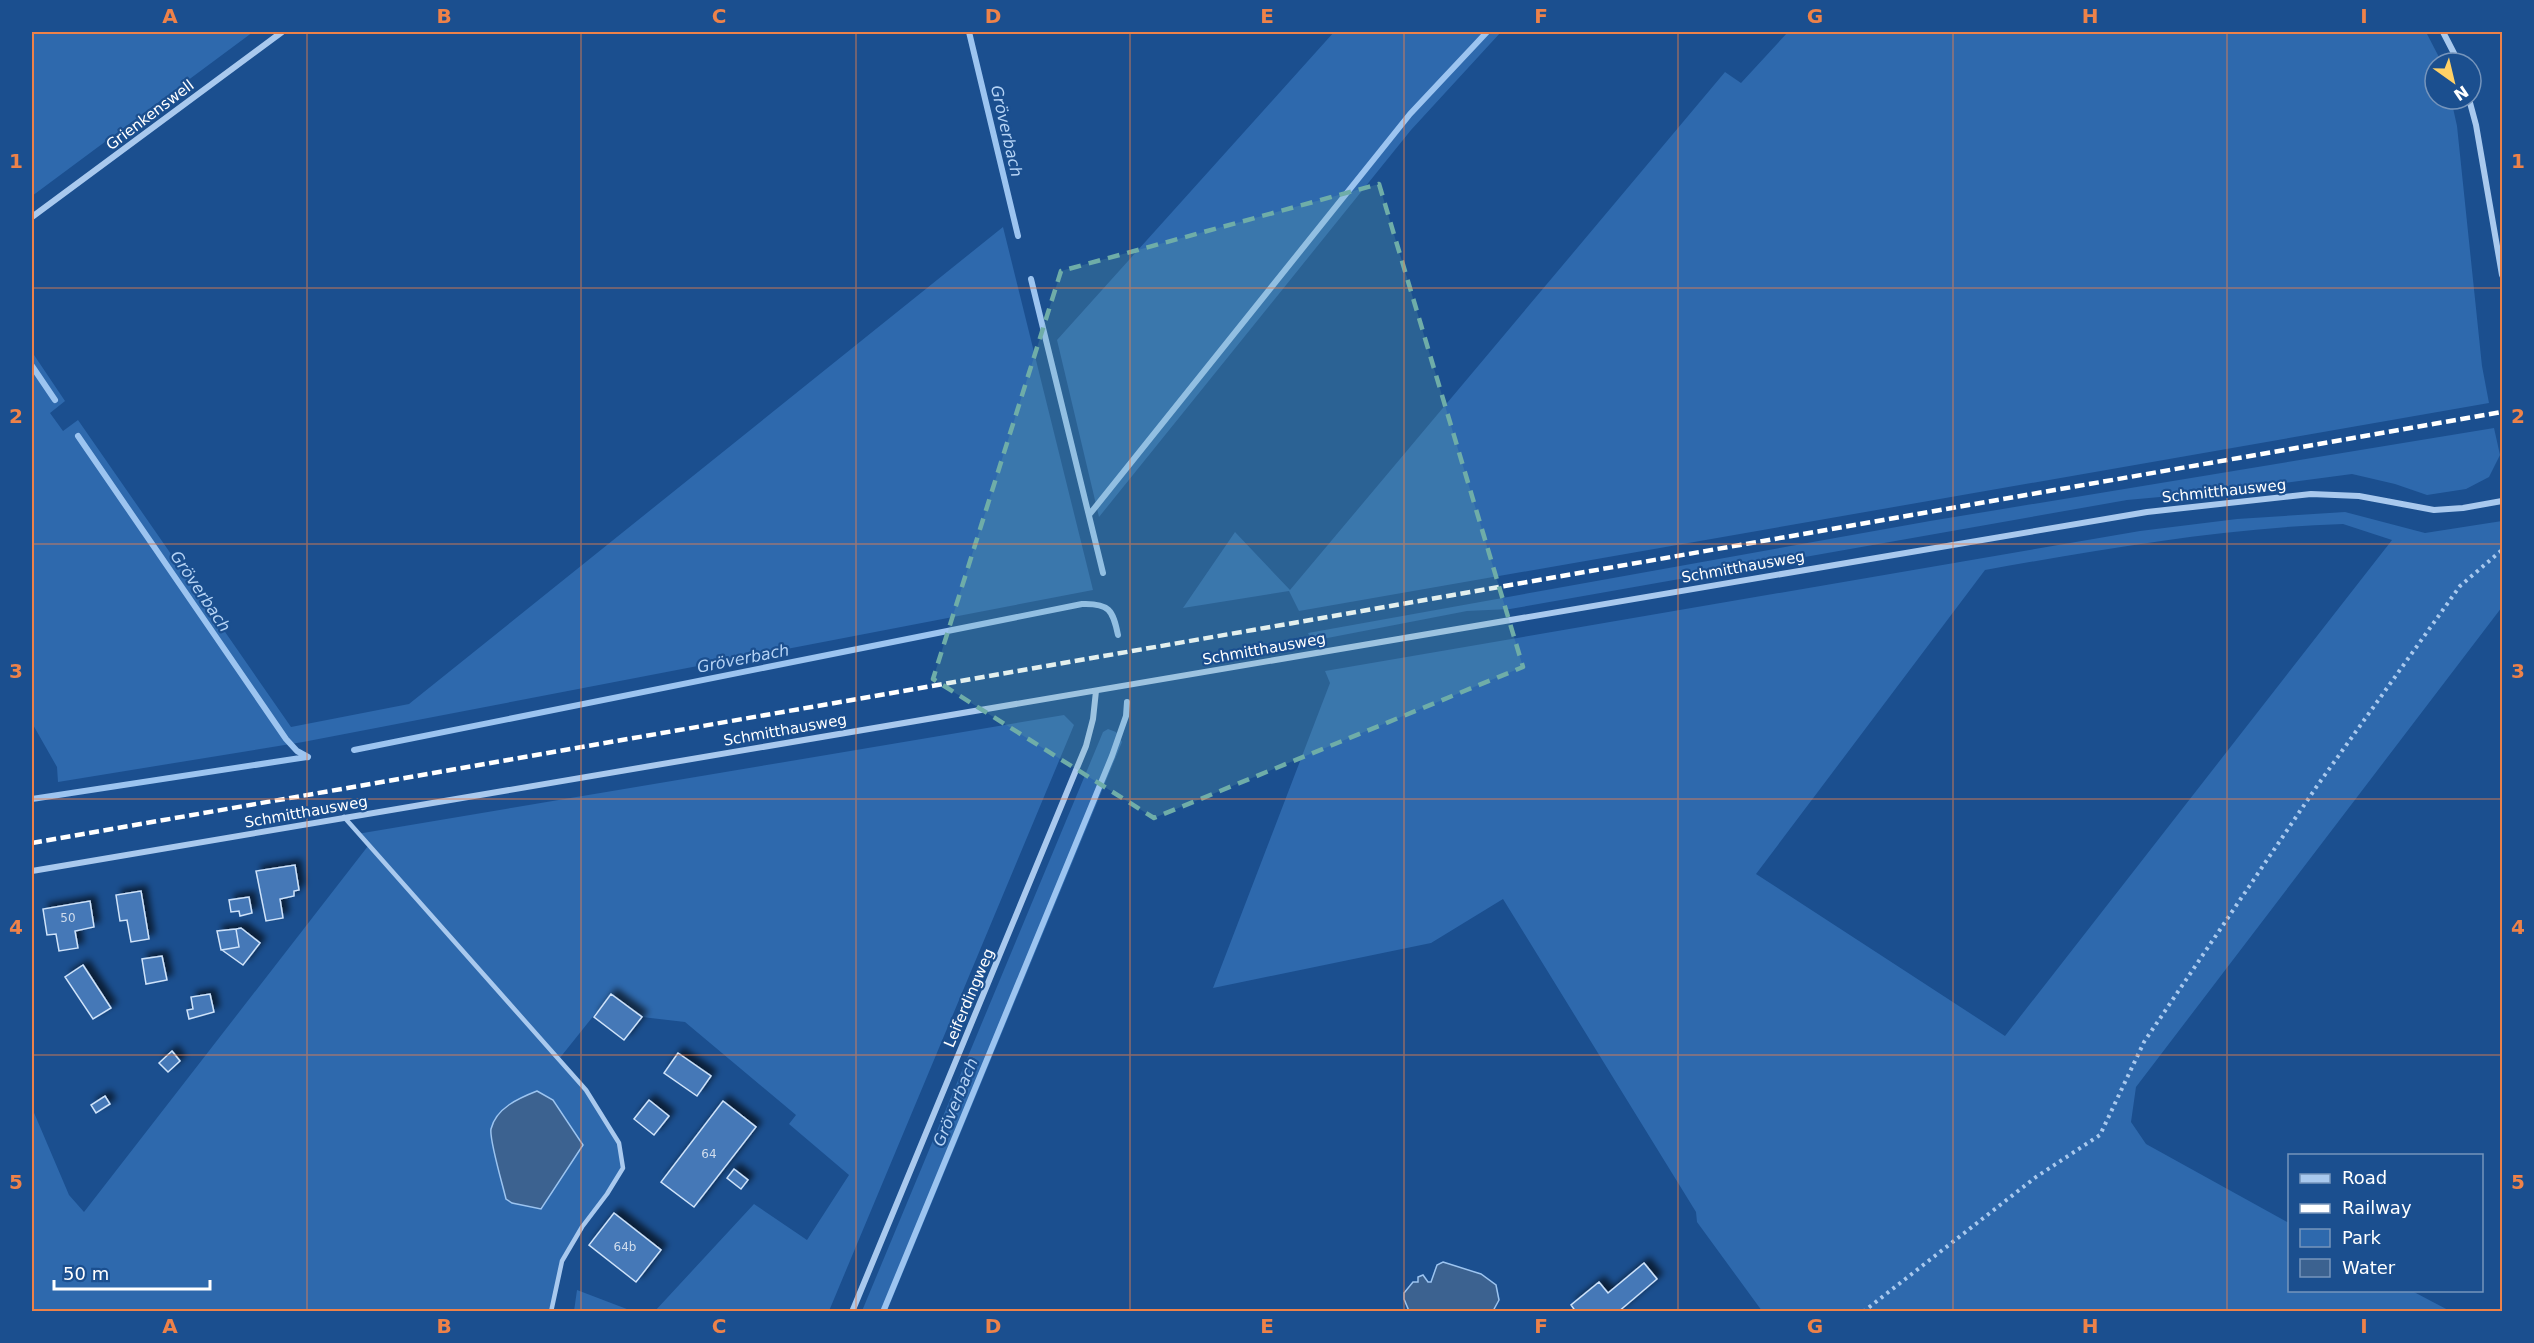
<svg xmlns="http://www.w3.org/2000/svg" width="2534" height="1343" font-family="'DejaVu Sans',sans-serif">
  <defs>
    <filter id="shadow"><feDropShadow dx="5.5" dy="-5.5" stdDeviation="3" flood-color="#0009"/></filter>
  </defs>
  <rect width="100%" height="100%" fill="#1b4f8f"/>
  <path fill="#2e69ad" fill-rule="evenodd" d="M32,32h221l-221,164z
    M1334,32h167l-90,98 -312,387 -42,-177z
    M1788,32h638l16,31h-7v36h16l6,27 25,240 7,37 -1190,208 -10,-20 -106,17 52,-76 55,58 435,-518 16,11z
    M1003,227l90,363 -790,152 -245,40 -1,-15 -25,-44v-371l33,49 -15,12 13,18 15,-11 213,307 118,-23z
    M2494,428l6,27 -11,22 -23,12 -39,6 -32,-11 -43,-10 -137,18 -88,8 -617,109 -43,2 -155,30 -4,-8 622,-112z
    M2345,512l80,21 77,-12v86l-366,480 -5,35 15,22 143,79 1,67 122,1 38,20h-688l-65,-89 -1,-10 -193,-313 -72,44 -218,45 117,-305 -5,-12 815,-140 97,-12zM2343,524l49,16 -387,496 -249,-162 229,-304c118,-21 238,-42 358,-46z
    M1064,715l10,10 -245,586h-174l99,-107 53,36 42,-65 -60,-51 7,-9 -111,-93 -43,-5 -31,-23 -52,65 27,31 33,53 4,25 -41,59 -20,34 -11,50h-519v-203l37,87 15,17 284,-366 -11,-12z
    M1108,729l8,3 6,10 -235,569h-25l241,-579z
    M577,1290l55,21h-58z"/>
  <path fill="#3c6290" stroke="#9cc4f0" stroke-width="1.5" d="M537,1091l16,9 30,45 -42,64 -29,-6 -6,-4c-3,-13 -17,-60 -15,-70 5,-21 28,-31 46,-38z
    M1443,1262l38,12 15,11 3,15 -6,11h-84l-5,-12v-6l9,-11h5v-5l5,-2 5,7h3l6,-17z"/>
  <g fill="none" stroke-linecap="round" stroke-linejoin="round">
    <path stroke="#9cc4f0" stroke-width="6" d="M969,32l49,204
      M1031,279l72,294
      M32,366l23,34
      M78,436l208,303 11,12 11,6
      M1089,515l321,-401 77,-82
      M354,750l728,-146c27,-1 31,6 36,31
      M32,799l275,-42
      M883,1312l229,-556 14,-40 1,-14"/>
  </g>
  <path fill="#4478b7" stroke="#cfe3fa" stroke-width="1.5" filter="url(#shadow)" d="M295,865l4,25 -5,1v5l-14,3 3,19 -17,3 -10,-50z
    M141,891l8,48 -18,3 -4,-22 -7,1 -4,-26z
    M249,897l3,16 -12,3 -1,-5 -8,1 -2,-12z
    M90,901l4,26 -19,4 3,17 -19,3 -3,-17 -9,1 -4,-26z
    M241,928l19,15 -17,22 -21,-15 17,-3 -3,-18z
    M236,929l3,18 -18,3 -4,-19z
    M162,956l5,24 -21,4 -4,-25z
    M83,965l28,43 -18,11 -28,-42z
    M210,994l4,18 -25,7 -2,-9 6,-1 -2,-12z
    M611,994l31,23 -18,23 -30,-23z
    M172,1051l8,10 -12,11 -9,-9z
    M678,1053l33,23 -14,20 -33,-23z
    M105,1096l5,8 -14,9 -5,-8z
    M649,1100l20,16 -15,19 -20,-16z
    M723,1101l33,26 -62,80 -33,-25z
    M734,1169l14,11 -7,9 -14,-11z
    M614,1213l47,37 -25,32 -47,-37z
    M1644,1263l13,16 -39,33h-42l-5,-7 28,-23 9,11z"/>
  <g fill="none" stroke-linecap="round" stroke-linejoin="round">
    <path stroke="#a9c9ee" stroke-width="4" stroke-dasharray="3 4.5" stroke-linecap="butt" d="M1863,1312l173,-135 64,-42 44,-93 173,-256 143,-200 42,-36"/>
    <path stroke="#a9c9ee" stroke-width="4.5" d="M344,817l242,273 33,53 4,25 -16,26 -25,33 -20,34 -11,51"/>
    <path stroke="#a9c9ee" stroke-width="6" d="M2443,32l16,31
      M2469,99l7,26 26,150
      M32,217l250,-185
      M32,871l2115,-359 164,-18 48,2 75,14 29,-2 39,-7
      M852,1312l234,-566 7,-27 3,-28"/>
    <path stroke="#fff" stroke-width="4.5" stroke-dasharray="10 4.5" stroke-linecap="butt" d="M32,843l2470,-431"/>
  </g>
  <path fill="#6fada8" fill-opacity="0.2" stroke="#6fada8" stroke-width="4.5" stroke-dasharray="12 8" stroke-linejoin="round" d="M1379,184l144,483 -369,151 -221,-139 128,-408z"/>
  <path fill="none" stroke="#ee8249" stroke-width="1.5" stroke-opacity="0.55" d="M307,32v1280M581,32v1280M856,32v1280M1130,32v1280M1404,32v1280M1678,32v1280M1953,32v1280M2227,32v1280M32,288h2470M32,544h2470M32,799h2470M32,1055h2470"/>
  <g text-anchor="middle" stroke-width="4.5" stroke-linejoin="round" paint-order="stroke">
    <g font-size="12" fill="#d0dded">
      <text x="68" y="922">50</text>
      <text x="709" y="1158">64</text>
      <text x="625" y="1251">64b</text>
    </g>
    <g font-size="15" fill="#fff" stroke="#1b4f8f">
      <text transform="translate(150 115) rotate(-37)" y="5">Grienkenswell</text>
      <text transform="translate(2224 491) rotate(-6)" y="5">Schmitthausweg</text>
      <text transform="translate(1743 567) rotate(-10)" y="5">Schmitthausweg</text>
      <text transform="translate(1264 649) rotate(-10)" y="5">Schmitthausweg</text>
      <text transform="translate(785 730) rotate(-10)" y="5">Schmitthausweg</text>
      <text transform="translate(306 812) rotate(-10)" y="5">Schmitthausweg</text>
      <text transform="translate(969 998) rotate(-67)" y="5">Leiferdingweg</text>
    </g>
    <g font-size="16" font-style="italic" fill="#b5d3f5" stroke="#1b4f8f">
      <text transform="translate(1007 131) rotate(77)" y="6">Gröverbach</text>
      <text transform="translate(201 591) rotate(56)" y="6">Gröverbach</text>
      <text transform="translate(743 658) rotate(-11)" y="6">Gröverbach</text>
      <text transform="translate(955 1102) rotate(-68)" y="6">Gröverbach</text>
    </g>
  </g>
  <rect width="2534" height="1343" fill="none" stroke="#1b4f8f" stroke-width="66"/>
  <rect x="2288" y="1154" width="195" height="138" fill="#1b4f8f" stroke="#7695bc" stroke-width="1.5"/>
  <rect x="2300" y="1174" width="30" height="9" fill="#a9c9ee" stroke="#7695bc" stroke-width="1.5"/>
  <text x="2342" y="1184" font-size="18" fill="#ffffff">Road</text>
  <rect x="2300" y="1204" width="30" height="9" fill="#ffffff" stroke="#7695bc" stroke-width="1.5"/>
  <text x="2342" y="1214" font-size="18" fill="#ffffff">Railway</text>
  <rect x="2300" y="1229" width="30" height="18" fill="#2e69ad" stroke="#7695bc" stroke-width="1.5"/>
  <text x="2342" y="1244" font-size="18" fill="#ffffff">Park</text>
  <rect x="2300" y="1259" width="30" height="18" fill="#3c6290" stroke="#7695bc" stroke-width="1.5"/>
  <text x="2342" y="1274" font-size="18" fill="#ffffff">Water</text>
  <g transform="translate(2453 81) rotate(146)"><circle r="28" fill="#1b4f8f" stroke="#7695bc" stroke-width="1.5"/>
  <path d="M0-4.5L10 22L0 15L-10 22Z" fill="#ffd166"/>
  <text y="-9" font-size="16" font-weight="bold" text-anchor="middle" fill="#ffffff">N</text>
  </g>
  <path d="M54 1280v9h156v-9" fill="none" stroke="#ffffff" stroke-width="3"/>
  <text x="63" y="1280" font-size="18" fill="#ffffff" stroke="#1b4f8f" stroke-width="4.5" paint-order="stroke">50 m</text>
  <rect x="33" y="33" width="2468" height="1277" fill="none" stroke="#ee8249" stroke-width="2"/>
  <g font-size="20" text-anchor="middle" font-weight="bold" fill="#ee8249">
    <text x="170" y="23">A</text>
    <text x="444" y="23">B</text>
    <text x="719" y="23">C</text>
    <text x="993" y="23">D</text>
    <text x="1267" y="23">E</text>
    <text x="1541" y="23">F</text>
    <text x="1815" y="23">G</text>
    <text x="2090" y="23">H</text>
    <text x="2364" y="23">I</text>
    <text x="16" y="168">1</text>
    <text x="2518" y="168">1</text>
    <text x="16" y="423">2</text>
    <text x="2518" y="423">2</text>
    <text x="16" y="678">3</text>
    <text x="2518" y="678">3</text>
    <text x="16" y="934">4</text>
    <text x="2518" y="934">4</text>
    <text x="16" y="1189">5</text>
    <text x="2518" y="1189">5</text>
    <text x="170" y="1333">A</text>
    <text x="444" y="1333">B</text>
    <text x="719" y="1333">C</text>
    <text x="993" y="1333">D</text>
    <text x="1267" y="1333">E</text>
    <text x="1541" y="1333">F</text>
    <text x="1815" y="1333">G</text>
    <text x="2090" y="1333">H</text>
    <text x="2364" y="1333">I</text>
  </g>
</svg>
